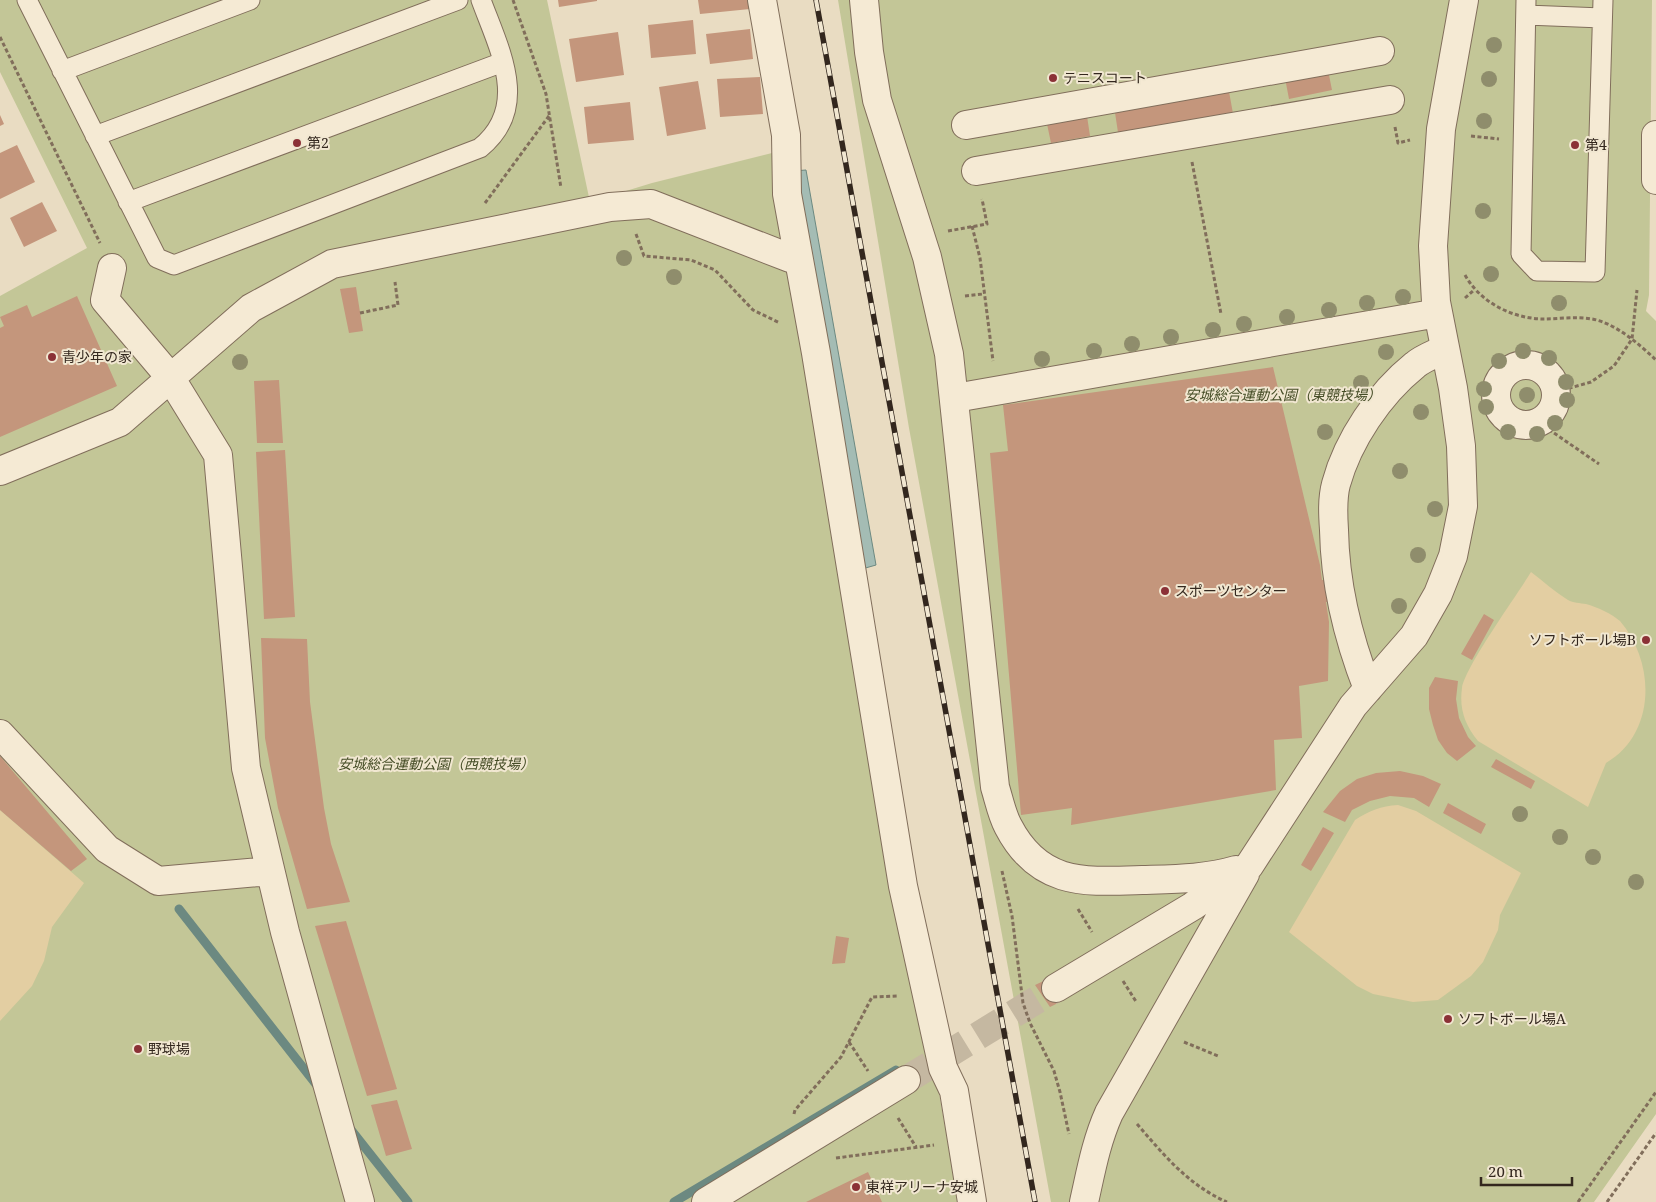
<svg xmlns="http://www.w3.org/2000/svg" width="1656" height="1202" font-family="'Noto Serif','Noto Sans JP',serif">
  <rect width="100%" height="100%" fill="#e9dcc2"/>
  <path fill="#c3c697" d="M0,0h547l43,202 62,-19 124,-31 182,1050h-958v-906l87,-48 -87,-176z
    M838,0h814l-3,295 -3,16 10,10v793l-62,88h-543l-142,-774z"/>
  <path fill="#e3cea2" d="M1531,572c12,9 24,20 37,28 5,3 12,3 18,4 11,3 26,10 34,17 36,42 36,113 -14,142l-18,44 -110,-66c-13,-16 -19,-32 -16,-53 3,-21 55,-93 69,-116z
    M1398,805l18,6 105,62 -21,42 -2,15 -15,32 -12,14 -33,24 -25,2 -40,-8 -16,-8 -68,-54 66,-112c14,-9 26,-14 43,-15z
    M0,810l84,73 -32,44 -8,34 -12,25 -32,35z"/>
  <path fill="#a4bcb4" stroke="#6c8981" d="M806,170l70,395 -14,4 -69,-398z"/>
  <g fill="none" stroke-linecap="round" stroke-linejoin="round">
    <path stroke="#6c8981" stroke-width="9" d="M179,909l140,179
      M348,1126l60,76
      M674,1202l222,-132"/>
  </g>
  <path fill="#c4967c" d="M558,0h39v1l-38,6z
    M698,0h51l1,9 -50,5z
    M693,20l3,34 -45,4 -3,-33z
    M750,29l3,30 -43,5 -4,-30z
    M618,32l6,43 -48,7 -7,-43z
    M1328,70l4,20 -43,9 -4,-21z
    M760,77l3,37 -43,3 -3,-38z
    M698,81l8,48 -39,7 -8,-49z
    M1228,86l6,33 -115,20 -5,-33z
    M630,102l4,38 -46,4 -4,-37z
    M0,115l4,9 -4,2z
    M1087,116l3,20 -39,7 -4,-19z
    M17,145l18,37 -35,17v-46z
    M42,202l15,29 -33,16 -14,-29z
    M356,287l7,44 -14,2 -9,-44z
    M77,296l40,90 -117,51v-109l4,-2 -4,-9 27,-12 5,12z
    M1273,367l47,198 2,15h5l4,22h-5l3,20 -1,59 -29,5 3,52 -28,2 2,50 -205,35 1,-17 -51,7 -31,-362 18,-2 -5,-46z
    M279,380l4,63h-26l-3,-62z
    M285,450l10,167 -31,2 -8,-167z
    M1484,614l10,6 -22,40 -11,-6z
    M261,638l46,1 3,63 14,106 7,36 19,58 -43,7 -29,-101 -13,-70z
    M1435,677l23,4 -2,18 3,19 9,19 8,9 -19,15 -10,-8 -9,-13 -5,-15 -4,-16v-21z
    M0,756l87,103 -16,12 -71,-61z
    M1496,759l39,22 -4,8 -40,-22z
    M1400,771l23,5 18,8 -12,23 -15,-9 -24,-2 -20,5 -18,9 -7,12 -22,-10 17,-21 17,-12 19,-6z
    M1448,803l38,21 -5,10 -38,-21z
    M1323,827l11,6 -23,38 -10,-6z
    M346,921l51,168 -30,7 -52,-170z
    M836,936l13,2 -4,25 -13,1z
    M1050,978l14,22 -14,7 -15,-22z
    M922,1059l13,17 -23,14 -11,-19z
    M397,1100l15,49 -26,7 -15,-51z
    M868,1172l14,30h-76z"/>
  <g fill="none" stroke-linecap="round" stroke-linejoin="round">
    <path stroke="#c5b8a1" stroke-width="28" stroke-dasharray="28 14" stroke-linecap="butt" d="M906,1080l150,-92"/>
    <g stroke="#816e5b" stroke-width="21">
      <path id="service" d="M27,0l130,258 17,7 306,-117c51,-41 19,-99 1,-148
        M1526,0l-5,254 16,17 58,1 8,-272
        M1526,15l76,3
        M62,71l188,-71
        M95,136l363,-136
        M128,202l375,-140"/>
    </g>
    <g stroke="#816e5b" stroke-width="30">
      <path id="pedestrian" d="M864,0l5,52 8,48 50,157 22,97 46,433c4,13 7,28 13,39 31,60 76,56 134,54 32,-1 64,-1 94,-10
        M966,125l414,-74
        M976,171l414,-71
        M112,268l-7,32 65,77 48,78 28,313 39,164 75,270
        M1496 395a30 30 0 1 1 60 0a30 30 0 1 1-60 0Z
        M955,398l483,-85
        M0,471l120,-49 131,-114 81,-44 278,-57 41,-3 139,54
        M1368,689c-20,-51 -33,-104 -34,-159 -1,-15 -2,-31 2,-46 12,-44 43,-90 79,-119 8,-7 20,-11 30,-16
        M0,734l107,115 51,32 112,-10
        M1056,988l137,-82 56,-40 104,-160 61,-70 24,-42 15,-38 10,-50 -2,-60 -8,-58 -17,-86 -3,-56 8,-117 23,-129
        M706,1202l200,-122
        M1084,1202c7,-31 12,-60 25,-89l136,-239"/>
    </g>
    <g stroke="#816e5b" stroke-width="30">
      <path id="minor" d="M762,0l24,135 1,59 29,159 87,533 40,182 11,23 18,111
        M1656,135v45"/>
    </g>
    <path stroke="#816e5b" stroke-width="3" stroke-dasharray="4 2.5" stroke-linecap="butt" d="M513,0l33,94 15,94
      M0,37l100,206
      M1395,127l3,16 12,-3
      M1471,136l28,3
      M1192,162l29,152
      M485,203l64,-87
      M972,226l8,32 13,103
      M948,231l39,-7 -5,-25
      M636,234l8,22 47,4 24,10 38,40 27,13
      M1465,275c15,27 46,43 77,44 16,0 34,-3 50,0 23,4 47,25 64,41
      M965,296l18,-2
      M1465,298l9,-8
      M360,313l38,-8 -3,-23
      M1556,392l35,-10 23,-16 18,-27 5,-49
      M1483,400l13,-4
      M1538,422l61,42
      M1002,871l10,45 11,87 7,20 24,48 6,21 9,42
      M1078,909l14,23
      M1123,981l14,22
      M849,1042l19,29
      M1184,1042l34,14
      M794,1114l1,-4 46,-53 31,-60 25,-1
      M898,1118l18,29
      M1137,1124c27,31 51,61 90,78
      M836,1158l98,-13
      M1578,1202l78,-110
      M1607,1202l49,-69"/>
    <use href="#service" stroke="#f5ead4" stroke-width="19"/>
    <use href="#pedestrian" stroke="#f5ead4" stroke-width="28"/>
    <use href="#minor" stroke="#f5ead4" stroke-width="28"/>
    <g stroke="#33271e" stroke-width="5.5">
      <path id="rail" d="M816,0l219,1202"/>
    </g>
    <use href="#rail" stroke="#f1e7d1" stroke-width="4" stroke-dasharray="11" stroke-linecap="butt"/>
  </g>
  <g fill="#8f8d6c">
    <circle cx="1494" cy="45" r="8"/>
    <circle cx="1489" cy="79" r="8"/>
    <circle cx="1484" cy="121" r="8"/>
    <circle cx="1483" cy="211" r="8"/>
    <circle cx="624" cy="258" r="8"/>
    <circle cx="1491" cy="274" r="8"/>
    <circle cx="674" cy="277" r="8"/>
    <circle cx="1403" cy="297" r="8"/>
    <circle cx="1367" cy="303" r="8"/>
    <circle cx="1559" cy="303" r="8"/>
    <circle cx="1329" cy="310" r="8"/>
    <circle cx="1287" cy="317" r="8"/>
    <circle cx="1244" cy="324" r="8"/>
    <circle cx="1213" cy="330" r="8"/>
    <circle cx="1171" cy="337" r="8"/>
    <circle cx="1132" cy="344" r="8"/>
    <circle cx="1094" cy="351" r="8"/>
    <circle cx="1523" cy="351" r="8"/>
    <circle cx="1386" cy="352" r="8"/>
    <circle cx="1549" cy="358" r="8"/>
    <circle cx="1042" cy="359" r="8"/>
    <circle cx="1499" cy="361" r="8"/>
    <circle cx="240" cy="362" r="8"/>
    <circle cx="1566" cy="382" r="8"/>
    <circle cx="1361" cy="383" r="8"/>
    <circle cx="1484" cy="389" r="8"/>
    <circle cx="1527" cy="395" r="8"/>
    <circle cx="1567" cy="400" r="8"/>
    <circle cx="1486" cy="407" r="8"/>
    <circle cx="1421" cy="412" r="8"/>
    <circle cx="1555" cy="423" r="8"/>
    <circle cx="1325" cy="432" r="8"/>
    <circle cx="1508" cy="432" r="8"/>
    <circle cx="1537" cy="434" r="8"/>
    <circle cx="1400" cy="471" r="8"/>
    <circle cx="1435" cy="509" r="8"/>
    <circle cx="1418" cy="555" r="8"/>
    <circle cx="1399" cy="606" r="8"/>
    <circle cx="1520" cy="814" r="8"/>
    <circle cx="1560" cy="837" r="8"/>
    <circle cx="1593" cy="857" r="8"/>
    <circle cx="1636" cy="882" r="8"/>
  </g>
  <g fill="#8b3136" stroke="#f1e7d1" stroke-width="2">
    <circle cx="1053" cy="78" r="5"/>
    <circle cx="297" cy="143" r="5"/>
    <circle cx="1575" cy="145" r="5"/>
    <circle cx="52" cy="357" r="5"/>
    <circle cx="1165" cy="591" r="5"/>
    <circle cx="1646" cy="640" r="5"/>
    <circle cx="1448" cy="1019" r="5"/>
    <circle cx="138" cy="1049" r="5"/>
    <circle cx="856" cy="1187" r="5"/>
  </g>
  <g text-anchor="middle" stroke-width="4" stroke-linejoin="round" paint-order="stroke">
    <g font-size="14" fill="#33271e" stroke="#f1e7d1" text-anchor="start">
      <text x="1063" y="83">テニスコート</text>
      <text x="307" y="148">第2</text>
      <text x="1585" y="150">第4</text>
      <text x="62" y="362">青少年の家</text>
      <text x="1175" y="596">スポーツセンター</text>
      <text x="1636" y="645" text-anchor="end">ソフトボール場B</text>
      <text x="1458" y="1024">ソフトボール場A</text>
      <text x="148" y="1054">野球場</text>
      <text x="866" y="1192">東祥アリーナ安城</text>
    </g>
    <g font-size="14" font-style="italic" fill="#454d26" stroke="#f1e7d1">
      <text x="1283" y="400">安城総合運動公園（東競技場）</text>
      <text x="436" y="769">安城総合運動公園（西競技場）</text>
    </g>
  </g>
  <path d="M1481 1177v8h91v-8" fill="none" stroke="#33271e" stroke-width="2.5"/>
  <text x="1488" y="1177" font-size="15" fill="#33271e" stroke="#f1e7d1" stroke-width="4" paint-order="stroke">20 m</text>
</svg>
